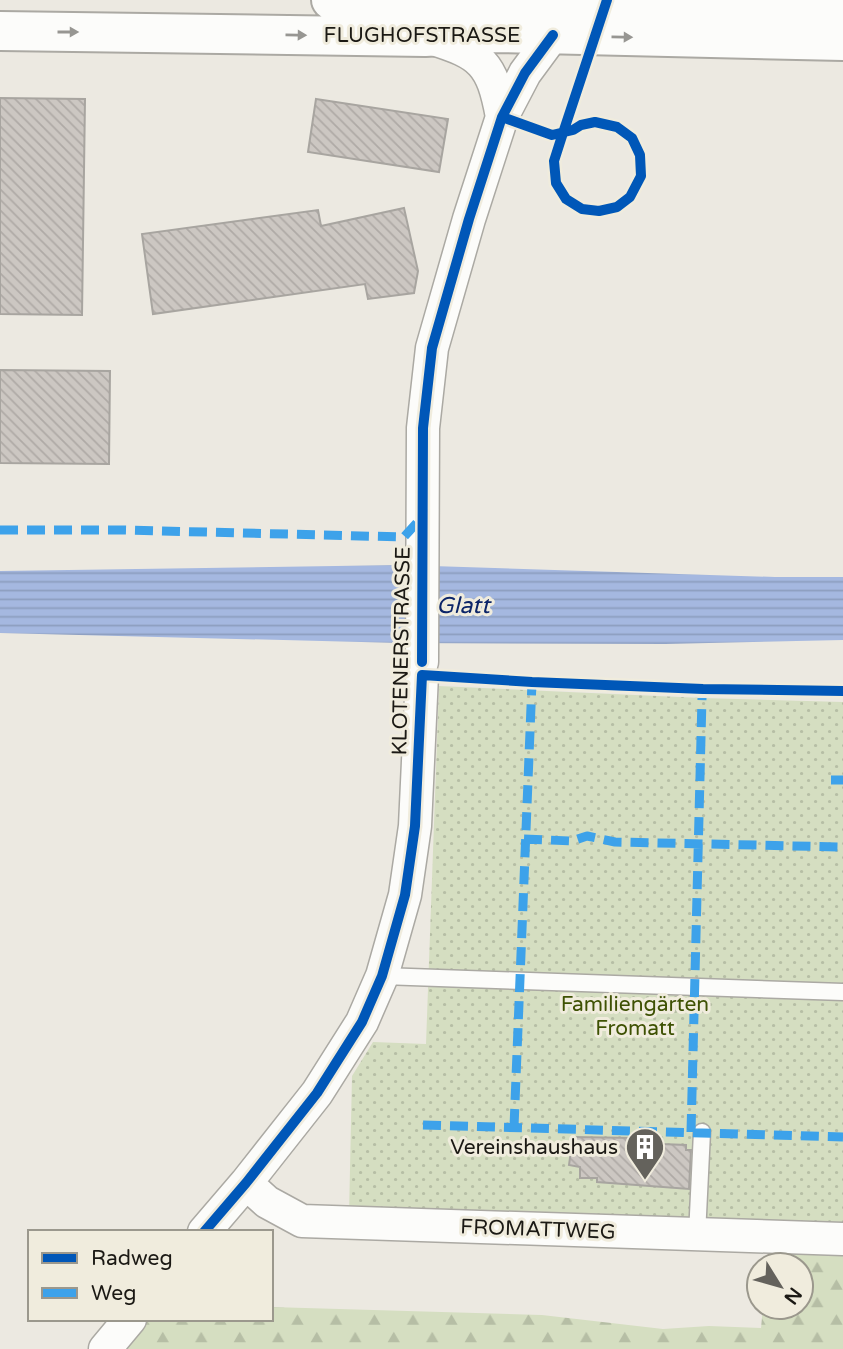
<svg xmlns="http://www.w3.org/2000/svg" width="843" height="1349" font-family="'Varela Round',sans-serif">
  <defs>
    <pattern id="grass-dots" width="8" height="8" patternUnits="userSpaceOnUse" patternTransform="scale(1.75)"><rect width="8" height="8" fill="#d5dec1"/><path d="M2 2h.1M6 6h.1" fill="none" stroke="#b6bea5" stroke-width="1.8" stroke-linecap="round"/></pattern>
    <pattern id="forest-firs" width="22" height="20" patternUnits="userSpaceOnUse" patternTransform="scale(1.75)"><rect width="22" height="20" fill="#d5dec1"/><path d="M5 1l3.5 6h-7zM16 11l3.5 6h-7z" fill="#b6bea5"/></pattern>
    <pattern id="water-rules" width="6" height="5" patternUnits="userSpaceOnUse" patternTransform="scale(1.75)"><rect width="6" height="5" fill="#a5b8e0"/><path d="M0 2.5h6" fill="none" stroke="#8d9ebf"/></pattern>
    <pattern id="building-back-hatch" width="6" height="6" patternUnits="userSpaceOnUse" patternTransform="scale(1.75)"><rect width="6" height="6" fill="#ccc7c2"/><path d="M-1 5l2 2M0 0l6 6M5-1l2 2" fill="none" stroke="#afaaa6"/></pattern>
  </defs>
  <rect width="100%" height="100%" fill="#ece9e1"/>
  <path fill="url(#grass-dots)" d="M439,686l263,12 141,4v532l-494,-19 3,-139 21,-34 53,2z"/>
  <path fill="url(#forest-firs)" d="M768,1247l75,3v99h-722l26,-30h124v-12l271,8 121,14 46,-3 52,2 2,-21h38v-42h-34z"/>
  <path fill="url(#water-rules)" d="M401,565l374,12h68v63l-178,4 -265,-1 -400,-10v-62z"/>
  <path fill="url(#building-back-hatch)" stroke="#a8a5a0" stroke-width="2" d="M0,98l85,1 -3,216 -82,-1z
    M316,99l132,20 -9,53 -131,-20z
    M404,208l14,63 -4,22 -46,6 -3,-15 -212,30 -11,-80 176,-24 3,16z
    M0,370l110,1 -1,93 -109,-1z
    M573,1137l63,1v5l50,2v5h5l-2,39 -92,-7v-4h-17v-11l-11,-2z"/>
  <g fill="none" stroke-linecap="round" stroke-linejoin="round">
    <g stroke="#aba9a3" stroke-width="19">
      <path id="service" d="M382,976l461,16
        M697,1235l5,-103"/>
    </g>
    <g stroke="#aba9a3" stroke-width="35">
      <path id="minor" d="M430,38c52,16 62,25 72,79
        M422,662l1,-234 9,-80 37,-129 33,-102 23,-44 28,-38
        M246,1183l21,19 35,19 541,18
        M204,1232l42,-49 71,-90 45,-71 20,-46 23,-81 10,-69 7,-151
        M105,1349l25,-30"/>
    </g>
    <g stroke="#aba9a3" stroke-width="42">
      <path id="secondary" d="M331,0l512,6
        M0,31l425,6 69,-4 349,8"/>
    </g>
    <use href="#service" stroke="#fcfcfa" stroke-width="16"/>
    <use href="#minor" stroke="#fcfcfa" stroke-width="32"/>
    <use href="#secondary" stroke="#fcfcfa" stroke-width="38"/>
    <path stroke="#3da2ea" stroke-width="9" stroke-dasharray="18 9" stroke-linecap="butt" d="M0,530h122l282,7 18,-20
      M831,780h12
      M524,839l48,2 15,-5 28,6 228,5
      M423,1125l420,12
      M514,1127l18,-445
      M691,1132l11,-434"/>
    <g stroke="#f0ecdd" stroke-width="15">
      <path id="cycleway" d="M502,117l50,18 21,-5 8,-5 14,-3 22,5 15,11 8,17 1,21 -11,21 -13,10 -18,4 -17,-2 -16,-10 -10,-16 -2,-22 8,-25 45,-136
        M422,662l1,-234 9,-80 37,-129 33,-102 23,-44 28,-38
        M204,1232l42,-49 71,-90 45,-71 20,-46 23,-81 10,-69 7,-151 110,7 171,7 140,2"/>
    </g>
    <use href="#cycleway" stroke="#0057b8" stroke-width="10"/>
  </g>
  <defs><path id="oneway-solid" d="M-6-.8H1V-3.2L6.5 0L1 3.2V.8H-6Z" transform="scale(1.75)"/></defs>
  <g fill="#979692">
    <use href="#oneway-solid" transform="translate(68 32)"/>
    <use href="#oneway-solid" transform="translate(296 35) rotate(1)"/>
    <use href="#oneway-solid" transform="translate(622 37) rotate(1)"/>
  </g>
  <defs>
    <g id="building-pin" transform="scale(2.0125)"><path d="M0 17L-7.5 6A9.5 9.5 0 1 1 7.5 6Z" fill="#64625c" stroke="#f0ecdd"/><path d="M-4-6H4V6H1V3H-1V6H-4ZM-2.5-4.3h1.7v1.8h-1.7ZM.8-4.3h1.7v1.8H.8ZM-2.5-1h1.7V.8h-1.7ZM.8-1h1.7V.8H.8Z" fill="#fff"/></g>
  </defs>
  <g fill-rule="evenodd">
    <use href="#building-pin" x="645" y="1147"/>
  </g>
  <g text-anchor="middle" stroke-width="6" stroke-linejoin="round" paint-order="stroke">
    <g font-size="21" fill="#1b1914" stroke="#f0ecdd">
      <text x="422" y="42">FLUGHOFSTRASSE</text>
      <text transform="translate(401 651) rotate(-89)" y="7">KLOTENERSTRASSE</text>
      <text transform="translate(538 1229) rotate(2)" y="7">FROMATTWEG</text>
    </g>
    <g font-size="21" fill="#3e5103" stroke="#f0ecdd">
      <text x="635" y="1011">Familiengärten<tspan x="635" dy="24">Fromatt</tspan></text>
    </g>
    <g font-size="21" fill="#1b1914" stroke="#f0ecdd" text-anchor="end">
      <text x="618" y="1154">Vereinshaushaus</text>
    </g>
    <g font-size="23" font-style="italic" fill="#0b2468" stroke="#f0ecdd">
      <text x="463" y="613">Glatt</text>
    </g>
  </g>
  <rect x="28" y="1230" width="245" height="91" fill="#f0ecdd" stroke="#9b988d" stroke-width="2"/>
  <rect x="42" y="1253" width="35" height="10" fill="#0057b8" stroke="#9b988d" stroke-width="2"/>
  <text x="91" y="1265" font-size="21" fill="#1b1914">Radweg</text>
  <rect x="42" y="1288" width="35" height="10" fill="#3da2ea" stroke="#9b988d" stroke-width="2"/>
  <text x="91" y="1300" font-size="21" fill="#1b1914">Weg</text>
  <g transform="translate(780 1286) rotate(127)"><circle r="33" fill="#f0ecdd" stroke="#9b988d" stroke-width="2"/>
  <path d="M0-5L12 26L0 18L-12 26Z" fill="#64625c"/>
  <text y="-10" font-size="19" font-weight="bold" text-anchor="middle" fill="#1b1914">N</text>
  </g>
</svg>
